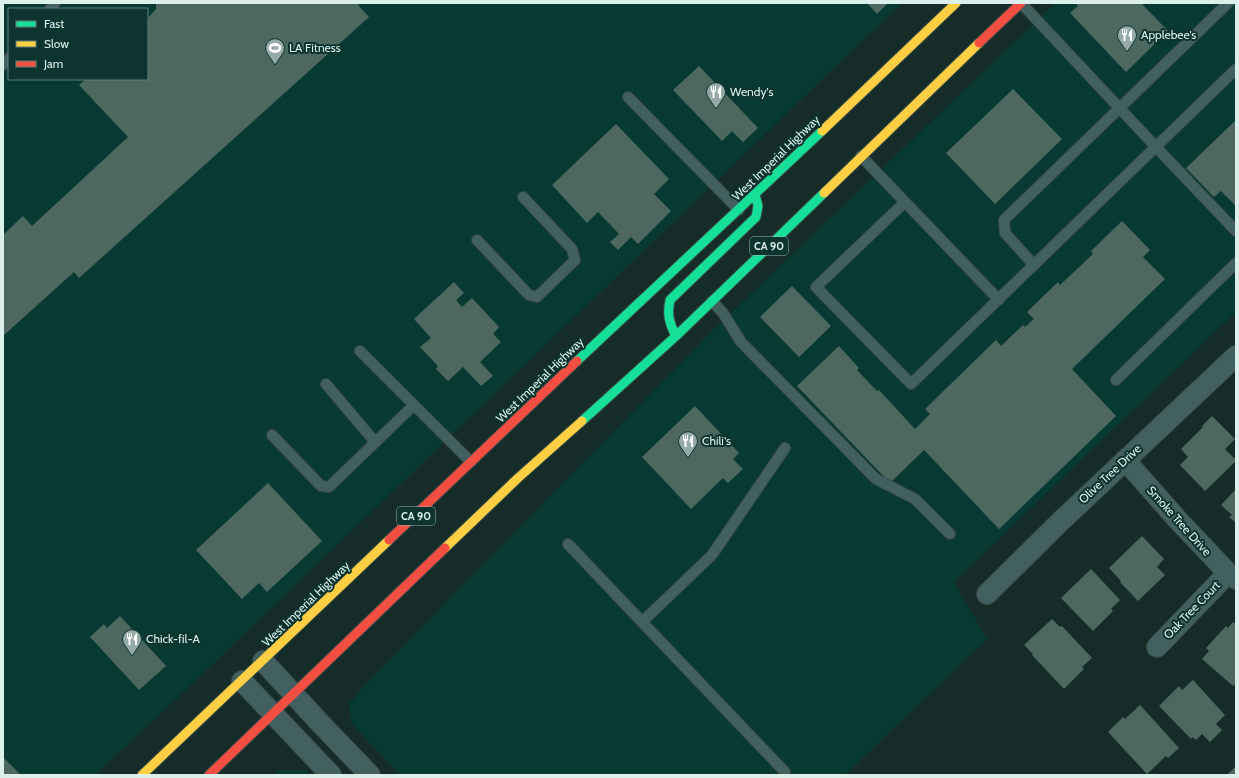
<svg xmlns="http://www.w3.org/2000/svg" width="1239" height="778" font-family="Cabin,sans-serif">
  <rect width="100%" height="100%" fill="#162c29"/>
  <path fill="#083933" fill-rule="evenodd" d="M3,3h899l-714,685 -93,87h-92zM9,9h138v70h-138z
    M1055,3h181v309l-282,270 33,57 -141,135 1,1h-447l-49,-52 -2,-19 11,-14 353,-360z
    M279,770h26l5,5h-36z"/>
  <path fill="#4d695f" d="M156,3h204l-2,2 11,12 -290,261 -5,-6 -71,64v-101l20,-19 9,10 96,-89 -49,-52 7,-6h61v-60l9,-10z
    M867,3h21l-11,11z
    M1076,3h65l27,28 -42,41 -56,-59 8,-7z
    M699,66l59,62 -15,14 -11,-11 -10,10 -49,-51z
    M1013,89l49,50 -67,65 -49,-51z
    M1236,120v86l-15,-15 -7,6 -28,-29z
    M616,124l53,55 -15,15 17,17 -33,33 -7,-7 -13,13 -8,-8 9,-8 -21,-22 -11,11 -35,-38z
    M1122,221l28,29 -7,7 22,22 -93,90 44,47 -117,113 -75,-79 -34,33 -93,-97 42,-40 20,22 -2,2 20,21 2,-1 36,39 15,-15 -5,-5 71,-69 5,6 22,-21 2,2 9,-8 -7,-7 31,-30 2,3 33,-31 -2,-3z
    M454,282l10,11 -8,7 6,7 10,-9 27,29 -6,7 8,8 -21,20 13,14 -12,10 -18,-19 -15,14 -12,-12 2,-3 -18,-19 11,-9 -17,-19z
    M792,286l39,40 -32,31 -39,-40z
    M695,406l44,47 -6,6 10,10 -15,14 -5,-5 -32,31 -49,-52z
    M1212,416l23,23 -10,10 11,11v1l-31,30 -25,-26 8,-8 -7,-8 22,-22 -1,-1z
    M268,483l54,58 -55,51 -8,-9 -17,16 -46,-49z
    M1236,489v34l-7,-6 3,-2 -11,-10z
    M1142,536l22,23 -7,8 8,8 -27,26 -18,-19 1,-1 -12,-13z
    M1091,569l29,31 -9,9 2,2 -20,20 -32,-33z
    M120,616l46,50 -27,24 -49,-53 14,-13 3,4z
    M1052,619l8,8 2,-1 30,32 -10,9 2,2 -20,20 -32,-34 1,-1 -9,-9z
    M1233,622l3,2v59l-3,3 -31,-27 7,-8 -3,-3 20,-22 2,2z
    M1193,680l32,35 -9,9 6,6 -12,12 -8,-8 -6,6 -3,-3 -2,2 -32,-33 20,-20 3,4z
    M1140,705l39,43 -11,10 -2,-2 -19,18 -39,-42 15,-15 2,2z
    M3,757l18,18h-18z
    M1236,766v9h-9z"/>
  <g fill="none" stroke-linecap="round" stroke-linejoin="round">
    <g stroke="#374a46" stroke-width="12">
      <path id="lane" d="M1021,3l135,144 80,84
        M50,9l5,-6
        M3,65l6,-7
        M628,97l111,113
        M861,156l44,46 -89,85 95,97 325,-315
        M905,202l94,98
        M477,240l52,55 8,2 38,-37 -3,-11 -49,-52
        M1034,265l-29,-32 -1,-13 224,-217
        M712,301l11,12 18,29 135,137 39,20 35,35
        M360,351l111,111
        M1116,380l120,-117
        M326,384l49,58
        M272,435l49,51 8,1 85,-82
        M568,544l74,78 70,-67 73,-107
        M642,622l143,150"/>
    </g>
    <g stroke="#374a46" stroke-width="22">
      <path id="street" d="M1125,460l52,59 51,54 8,6
        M987,594l75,-74 174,-164
        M1157,647l71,-74
        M263,661l57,62 50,52
        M242,681l89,94"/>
    </g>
    <g stroke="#374a46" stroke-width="11">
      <path id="fast" d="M676,336c-7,-13 -9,-22 -6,-36l86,-83 2,-11 -3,-12
        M577,361l245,-230
        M582,421l94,-85 148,-143"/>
    </g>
    <g stroke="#374a46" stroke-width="11">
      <path id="slow" d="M822,131l134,-128
        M824,193l155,-150
        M445,548l73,-70 64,-57
        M142,775l247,-235"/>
    </g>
    <g stroke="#374a46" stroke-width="11">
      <path id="jam" d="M979,43l42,-40
        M389,540l188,-179
        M209,775l236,-227"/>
    </g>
    <use href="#lane" stroke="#436061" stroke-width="10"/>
    <use href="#street" stroke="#436061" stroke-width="20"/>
    <use href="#fast" stroke="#16e098" stroke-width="9"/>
    <use href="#slow" stroke="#ffcf43" stroke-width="9"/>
    <use href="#jam" stroke="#f24e42" stroke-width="9"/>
  </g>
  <defs>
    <g id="restaurant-pin" transform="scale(1)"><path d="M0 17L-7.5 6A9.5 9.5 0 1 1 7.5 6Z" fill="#96aba7" stroke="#0e342f"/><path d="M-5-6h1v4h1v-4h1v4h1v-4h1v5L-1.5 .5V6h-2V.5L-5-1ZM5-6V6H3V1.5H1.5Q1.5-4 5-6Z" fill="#fff"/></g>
    <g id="stadium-pin" transform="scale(1)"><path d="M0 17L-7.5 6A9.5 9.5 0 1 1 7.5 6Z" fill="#96aba7" stroke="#0e342f"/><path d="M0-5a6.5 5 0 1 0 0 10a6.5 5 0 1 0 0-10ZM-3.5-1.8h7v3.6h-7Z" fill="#fff"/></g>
  </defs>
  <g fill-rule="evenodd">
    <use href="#restaurant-pin" x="1127" y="35"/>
    <use href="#stadium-pin" x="275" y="48"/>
    <use href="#restaurant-pin" x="716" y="92"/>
    <use href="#restaurant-pin" x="688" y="441"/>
    <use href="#restaurant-pin" x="132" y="639"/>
  </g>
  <g text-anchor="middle" stroke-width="4" stroke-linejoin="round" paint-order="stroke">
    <g fill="#0e342f" stroke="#9eb7b3" stroke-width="1">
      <rect x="750" y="237" width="38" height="18" rx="3"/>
      <rect x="397" y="507" width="38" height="18" rx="3"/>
    </g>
    <g font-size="11" font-weight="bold" fill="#dbefeb">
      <text x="769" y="250">CA 90</text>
      <text x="416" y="520">CA 90</text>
    </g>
    <g font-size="12" fill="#dbefeb" stroke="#0e342f" text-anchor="start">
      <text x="1141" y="39">Applebee's</text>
      <text x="289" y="52">LA Fitness</text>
      <text x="730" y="96">Wendy's</text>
      <text x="702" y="445">Chili's</text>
      <text x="146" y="643">Chick-fil-A</text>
    </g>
    <g font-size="12" fill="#dbefeb" stroke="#0e342f">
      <text transform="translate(776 158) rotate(-44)" y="4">West Imperial Highway</text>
      <text transform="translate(540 380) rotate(-44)" y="4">West Imperial Highway</text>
      <text transform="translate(1110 474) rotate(-43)" y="4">Olive Tree Drive</text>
      <text transform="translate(1179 521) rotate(48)" y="4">Smoke Tree Drive</text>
      <text transform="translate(306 604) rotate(-44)" y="4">West Imperial Highway</text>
      <text transform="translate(1192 610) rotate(-46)" y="4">Oak Tree Court</text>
    </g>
  </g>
  <rect width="1239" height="778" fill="none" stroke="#dbefeb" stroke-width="8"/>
  <rect x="8" y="8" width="140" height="72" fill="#0e342f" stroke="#607f7a"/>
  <rect x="16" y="21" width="20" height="6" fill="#16e098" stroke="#607f7a"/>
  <text x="44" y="28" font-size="12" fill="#dbefeb">Fast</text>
  <rect x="16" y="41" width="20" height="6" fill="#ffcf43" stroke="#607f7a"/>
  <text x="44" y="48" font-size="12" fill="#dbefeb">Slow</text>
  <rect x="16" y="61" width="20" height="6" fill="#f24e42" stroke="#607f7a"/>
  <text x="44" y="68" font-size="12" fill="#dbefeb">Jam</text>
</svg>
